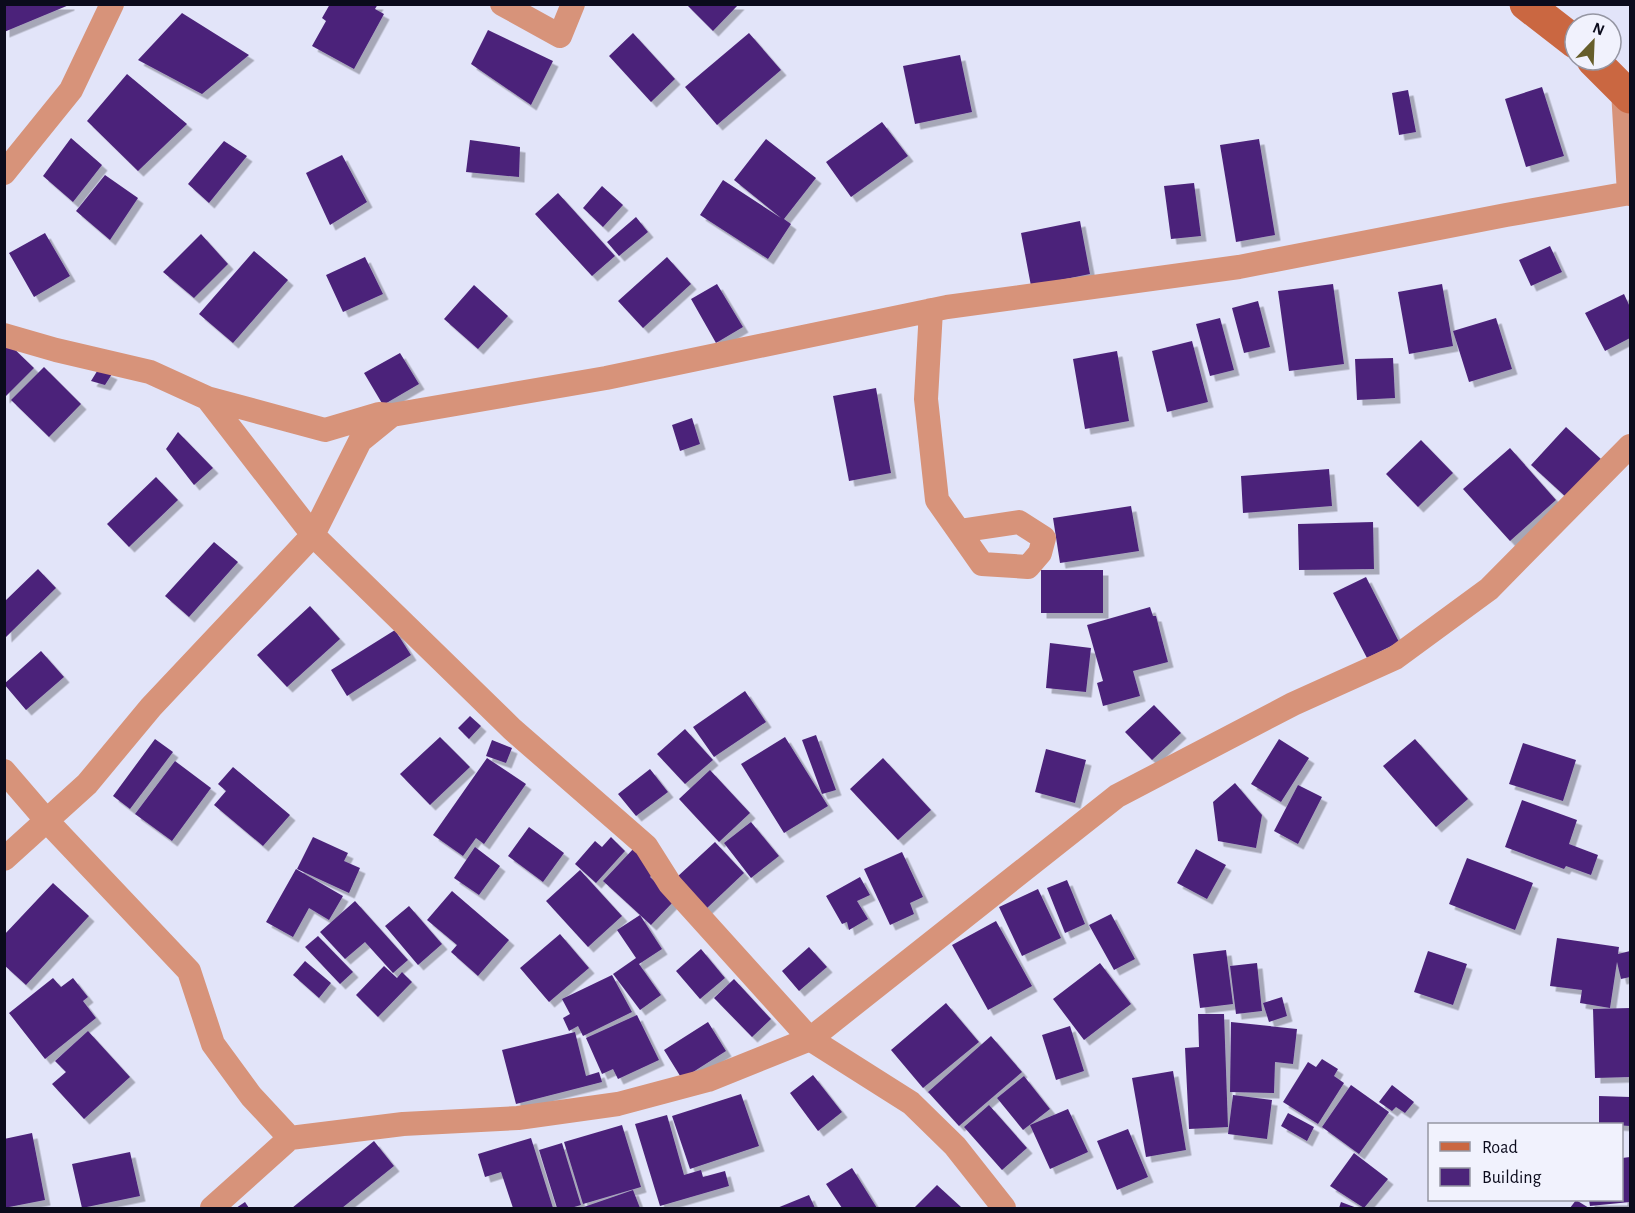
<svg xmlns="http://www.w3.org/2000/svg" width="1635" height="1213" font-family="'Alegreya Sans',sans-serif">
  <defs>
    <filter id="shadow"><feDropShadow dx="5.5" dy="5.5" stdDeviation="0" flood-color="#0004"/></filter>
  </defs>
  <rect width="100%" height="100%" fill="#e2e4f9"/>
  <path fill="#4c247a" filter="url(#shadow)" d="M4,4h65v1l-65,27z
    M330,4h48l-3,5 9,5 -30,55 -42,-23 14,-25 -4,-3z
    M686,4h53l-26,27z
    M182,13l67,42 -47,39 -64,-34z
    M488,30l65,31 -22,44 -60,-41z
    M633,33l42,46 -24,23 -42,-46z
    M749,33l32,37 -64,55 -32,-38z
    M960,55l12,57 -57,12 -12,-58z
    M127,74l60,50 -49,47 -51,-50z
    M1542,87l22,69 -38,11 -21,-68z
    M1408,90l8,42 -17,3 -7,-42z
    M882,122l26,34 -57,41 -25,-35z
    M71,138l31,27 -29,37 -30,-26z
    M766,139l50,39 -32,41 7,5 -23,35 -68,-44 23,-35 58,38 -47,-38z
    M1259,139l16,96 -39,7 -16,-97z
    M470,140l50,7 -1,30 -53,-5z
    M224,141l23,15 -38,47 -21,-19z
    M342,155l25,47 -37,23 -24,-52z
    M105,175l33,23 -28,42 -34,-29z
    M1194,183l7,53 -30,3 -7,-53z
    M602,186l21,19 -20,22 -20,-19z
    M558,193l57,63 -23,20 -57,-62z
    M636,217l12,15 -29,24 -12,-14z
    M1080,221l10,53 -59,12 -10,-53z
    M45,233l25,43 -36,21 -25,-44z
    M201,234l27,30 -34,34 -31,-26z
    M1550,246l12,26 -31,14 -12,-26z
    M254,251l34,29 -55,63 -34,-29z
    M365,257l18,37 -40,18 -17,-37z
    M667,257l24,27 -48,44 -25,-27z
    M717,284l26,43 -27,16 -25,-44z
    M1333,284l11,80 -55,7 -11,-80z
    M1442,284l11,62 -44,8 -11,-62z
    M474,285l34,31 -30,33 -34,-30z
    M1624,294l6,13v31l-25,13 -20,-38z
    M1258,301l12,46 -26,6 -12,-45z
    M1220,318l14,52 -24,6 -14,-52z
    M1496,318l16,51 -43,13 -16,-51z
    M1192,341l16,61 -41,10 -15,-61z
    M9,344l25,24 -30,30v-50z
    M1117,351l12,70 -44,8 -12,-70z
    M400,353l19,31 -36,21 -19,-32z
    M1393,358l2,40 -38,2 -2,-41z
    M44,367l37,37 -32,33 -38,-37z
    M99,368l13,6 -7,11 -14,-4z
    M876,388l15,85 -42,8 -16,-85z
    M692,418l8,26 -20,7 -8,-26z
    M1566,427l36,33 -35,38 -36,-33z
    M178,432l35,36 -19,17 -28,-36z
    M1421,440l32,33 -35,34 -32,-33z
    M1510,448l46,52 -46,41 -47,-52z
    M1329,469l3,37 -89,7 -2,-37z
    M156,477l22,23 -49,47 -22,-23z
    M1131,506l8,45 -79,12 -7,-45z
    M1373,522l1,47 -75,1 -1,-46z
    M214,542l24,20 -49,55 -24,-21z
    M38,569l18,19 -50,49 -2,-35z
    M1041,570h62v43h-62z
    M1366,577l33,65 -32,16 -34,-65z
    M310,606l30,33 -53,48 -30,-32z
    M1150,607l3,9h3l12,46 -35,9 7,25 -37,10 -6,-23 6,-2 -16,-56z
    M395,630l16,25 -64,41 -16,-26z
    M1050,643l41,5 -5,44 -40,-4z
    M41,651l23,26 -38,33 -22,-26z
    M745,691l21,31 -52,35 -21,-30z
    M1154,705l27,28 -29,27 -27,-28z
    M470,716l11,10 -12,13 -11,-11z
    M685,729l28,31 -28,24 -28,-30z
    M816,735l20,55 -14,4 -20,-54z
    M440,737l30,30 -40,38 -30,-31z
    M785,737l43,69 -44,27 -43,-69z
    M155,739l18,13 -43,57 -17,-13z
    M1279,739l30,19 -28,44 -30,-18z
    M1415,739l53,60 -32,28 -53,-61z
    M492,740l20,8 -6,15 -20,-7z
    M1523,743l53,17 -13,41 -54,-17z
    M1046,749l40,11 -11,43 -40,-11z
    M487,758l39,26 -42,60 -8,-6 -13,18 -30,-21z
    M883,758l48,52 -33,30 -48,-51z
    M175,761l36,27 -39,53 -37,-27z
    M233,767l57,48 -27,31 -49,-41 12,-14 -8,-7z
    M650,769l18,23 -32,24 -18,-22z
    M710,770l40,43 -31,29 -40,-43z
    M1235,783l27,32 -6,33 -38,-7 -5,-39z
    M1298,785l24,12 -24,47 -24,-13z
    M1522,800l55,20 -8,24 29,11 -7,20 -25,-9 -2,3 -59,-22z
    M751,822l28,34 -28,22 -27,-35z
    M529,827l35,26 -21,29 -35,-26z
    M313,837l35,16 -4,8 16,7 -11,25 -52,-24z
    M611,837l14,14 -29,32 -21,-19 20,-23 7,6z
    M715,842l29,31 -38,36 -29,-32z
    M475,847l25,19 -21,29 -25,-17z
    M635,847l23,21 -8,9 25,23 -24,25 -48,-44z
    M1196,849l30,16 -19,34 -30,-16z
    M902,852l21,45 -13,6 4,11 -24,11 -26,-56z
    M1467,858l66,25 -18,47 -66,-26z
    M296,869l47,27 -14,24 -20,-12 -16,29 -27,-15z
    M580,870l42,46 -34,31 -42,-46z
    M860,877l10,18 -13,6 11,18 -19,11 -2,-8 -5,2 -16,-28z
    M1067,880l18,44 -20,9 -18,-45z
    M53,883l36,33 -63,69 -22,-20v-30z
    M1038,889l23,49 -39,18 -23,-49z
    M452,891l57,49 -31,36 -27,-24 6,-7 -30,-25z
    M355,901l53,59 -15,13 -28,-31 -20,17 -25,-27z
    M409,906l33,38 -24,21 -33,-39z
    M1111,914l24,45 -21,11 -25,-45z
    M640,915l22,34 -23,15 22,31 -21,15 -27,-36 23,-16 -19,-28z
    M996,921l36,65 -44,24 -36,-65z
    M560,934l29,34 -40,34 -29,-34z
    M318,936l35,36 -13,12 -35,-37z
    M1557,938l62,9 -1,7 12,-3v26l-9,2 -4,-17 -7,46 -30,-5 2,-13 -32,-4z
    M809,947l18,20 -28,24 -17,-20z
    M701,949l24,29 -25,21 -24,-28z
    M1226,950l7,54 -33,4 -7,-54z
    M1428,951l39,13 -14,41 -39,-13z
    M305,961l26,22 -12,15 -26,-23z
    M1100,963l31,41 -47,36 -31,-41z
    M1257,963l5,48 -26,3 -6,-48z
    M384,966l13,12 5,-6 10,10 -34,35 -22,-22z
    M612,975l20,37 -49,24 -5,-10 -9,5 -6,-13 7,-4 -8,-15z
    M53,978l8,9 12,-9 15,19 -5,4 13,17 -51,41 -36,-46z
    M734,979l37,40 -19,18 -38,-39z
    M1282,997l5,19 -18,6 -6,-19z
    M946,1003l33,39 -56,46 -32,-38z
    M1630,1008v69l-35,1 -2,-69z
    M1198,1014h26l4,113 -39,2 -4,-81 14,-1z
    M637,1015l22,45 -41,19 -5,-10 -11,5 -16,-36z
    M708,1022l18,29 -44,28 -18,-29z
    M1231,1022l66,7 -4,35 -18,-2 -1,31 -44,-1z
    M1070,1026l14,45 -28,9 -14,-45z
    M88,1031l42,46 -46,42 -32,-35 14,-12 -11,-11z
    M575,1032l11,44 13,-4 3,10 -86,22 -14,-54z
    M991,1036l31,36 -63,54 -31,-34z
    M1322,1059l16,10 -4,7 10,7 -26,41 -35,-22 25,-40 8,5z
    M1173,1071l13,79 -40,7 -14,-79z
    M813,1075l29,37 -24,19 -28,-38z
    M1024,1076l26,33 -27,21 -26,-32z
    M1351,1085l38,27 -30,42 -37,-27z
    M1392,1085l22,17 -9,11 -9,-6 -4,4 -13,-9z
    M741,1094l18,52 -69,23 -18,-53z
    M1233,1095l39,5 -5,39 -39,-5z
    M1599,1096l31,1v29l-31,-2z
    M989,1105l38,43 -25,22 -38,-43z
    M1068,1109l20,43 -38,17 -20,-44z
    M1288,1113l26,14 -7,14 -26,-15z
    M667,1115l17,60 17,-5 2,7 22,-6 4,15 -69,20 -25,-82z
    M622,1125l19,62 -58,17 -19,-62z
    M1128,1129l20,48 -31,13 -20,-49z
    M32,1133l13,67 -41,8v-69z
    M531,1138l22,70h-40l-12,-36 -16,5 -7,-23z
    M374,1141l20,25 -52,42h-50z
    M562,1143l19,62 -10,3h-14l-18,-58z
    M130,1152l10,44 -58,12 -10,-44z
    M1354,1153l34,26 -24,29 -34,-22z
    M1630,1157v45l-40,4 -1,-6h33v-42z
    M852,1168l25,40h-35l-16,-24z
    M937,1185l25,23h-48z
    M633,1190l7,18h-59z
    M809,1195l6,13h-38z
    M1576,1200l13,8h-19z
    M245,1202l4,6h-13z
    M1341,1202l16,6h-18z"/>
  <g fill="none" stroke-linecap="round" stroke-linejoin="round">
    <path stroke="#d7937a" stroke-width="24" d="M502,4l58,32 13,-32
      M1623,90l6,104
      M4,173l67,-83 41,-86
      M931,310l-5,89 11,101 45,64 46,3 12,-14 4,-15 -25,-16 -60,9
      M4,335l52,15 94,22 57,26 118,32 54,-16 13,1 214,-37 341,-71 292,-40 267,-52 124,-22
      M207,398l106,137 199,194 134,117 24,38 140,155 101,64 44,43 49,62
      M4,771l43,50 142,150 24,73 38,52 39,42
      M4,859l83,-75 64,-77 162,-172 47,-94 32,-26
      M212,1208l78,-70 113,-14 115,-6 100,-14 90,-24 102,-41 307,-243 176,-92 102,-46 94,-69 141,-143"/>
    <path stroke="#ca6741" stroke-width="33" d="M1526,4l49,38
      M1593,60l37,37"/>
  </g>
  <rect width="1635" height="1213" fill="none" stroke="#0b0b1c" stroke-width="12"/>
  <rect x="1428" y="1123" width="195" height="78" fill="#f1f2fd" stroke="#9596a3" stroke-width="1.5"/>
  <rect x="1440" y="1142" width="30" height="9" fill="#ca6741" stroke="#9596a3" stroke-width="1.5"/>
  <text x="1482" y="1153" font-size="18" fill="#0b0b1c">Road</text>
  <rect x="1440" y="1168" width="30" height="18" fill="#4c247a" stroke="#9596a3" stroke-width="1.5"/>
  <text x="1482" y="1183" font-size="18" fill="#0b0b1c">Building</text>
  <g transform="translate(1593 42) rotate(23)"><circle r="28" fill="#f1f2fd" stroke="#9596a3" stroke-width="1.5"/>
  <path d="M0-4.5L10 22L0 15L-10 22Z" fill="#665e2b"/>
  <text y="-9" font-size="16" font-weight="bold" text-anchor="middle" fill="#0b0b1c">N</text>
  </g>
</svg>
